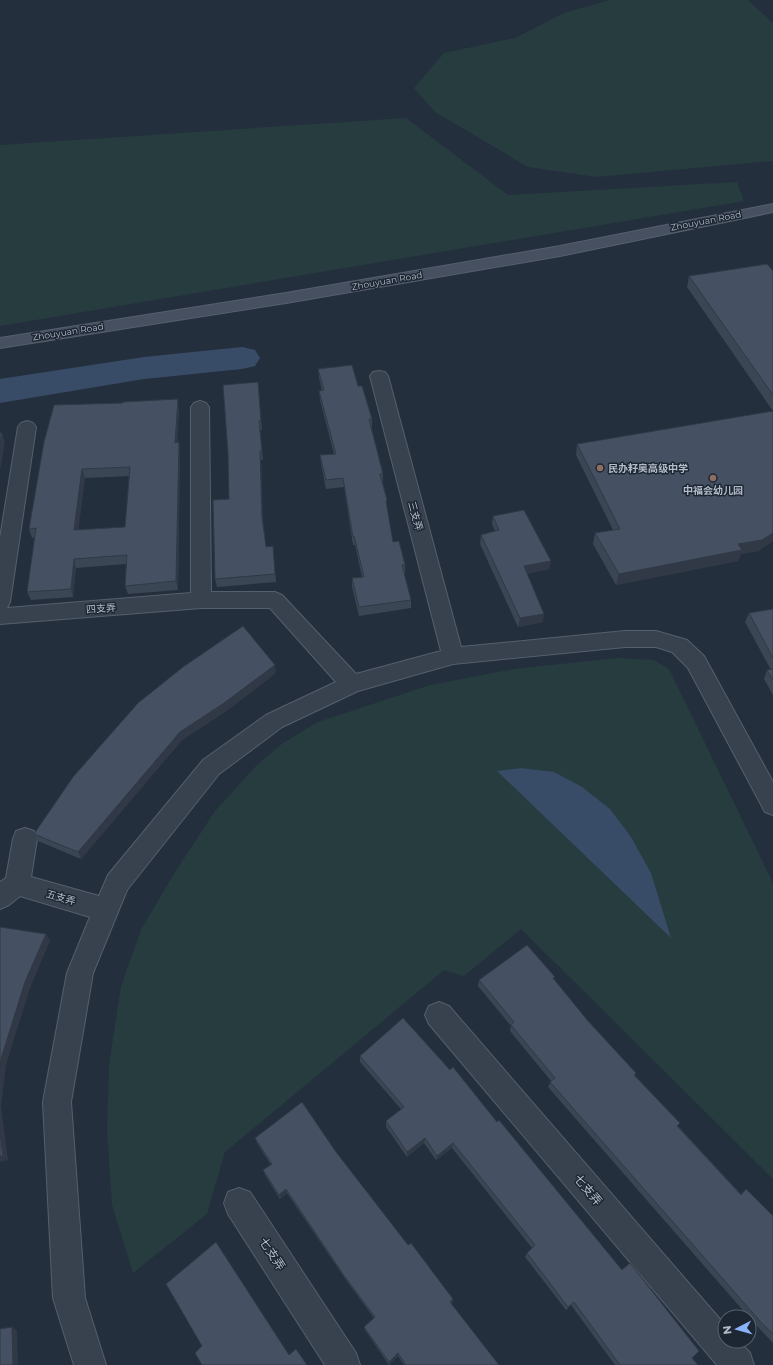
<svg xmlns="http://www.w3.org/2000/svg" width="773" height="1365" font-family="Montserrat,'Noto Sans SC',sans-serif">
  <rect width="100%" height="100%" fill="#242f3e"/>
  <path fill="#263c3f" d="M610,0h138l25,23v138l-177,16 -68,-10 -93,-55 -21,-24 30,-35 71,-15 49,-25z
    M406,118l102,77 229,-13 7,19 -744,125v-181z
    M617,658l37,2 15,9 104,214v296l-252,-250 -57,47 -20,-6 -219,182 -18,62 -74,59 -21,-68 -5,-74 2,-66 12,-79 20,-56 34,-58 40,-61 42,-46 26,-22 35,-21 112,-37 84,-16z"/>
  <path fill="#394c67" d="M521,768l33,4 28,15 28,22 21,28 20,36 20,65 -174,-167z"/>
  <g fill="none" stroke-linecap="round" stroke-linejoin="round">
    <path fill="#394c67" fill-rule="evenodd" d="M242,347l13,3 5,8 -5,8 -13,3 -98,10 -144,24v-24l144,-22z"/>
    <g stroke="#565f6c" stroke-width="2">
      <path id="street" d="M379,371l6,1 3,4 73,271 164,-16h31l31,9 17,16 69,126v33l-8,-3 -77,-144 -16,-16 -16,-5h-31l-172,17 -95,27 -76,36 -63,47 -92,116 -34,83 -22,129 14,196 21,67h-32l-21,-67 -10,-196 24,-129 23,-56 -70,-21 -11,9 -9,4v-27l6,-4 7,-39 3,-8 9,-3 9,3 3,8 -6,38 68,19 9,-21 95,-115 63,-45 70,-33 -66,-74h-69l-201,16v-86l18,-111 3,-4 6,-2 6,2 3,4 -26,175 -3,6 184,-15v-186l3,-4 6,-2 6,2 3,4 2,185h64l7,3 74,79 85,-23 -71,-275 3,-4z
        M439,1002l10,4 276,319v16h14l11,12 4,12h-37l-288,-341 -4,-9 4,-9z
        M239,1188l11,4 106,161 4,12h-35l-97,-151 -4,-11 4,-11z"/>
    </g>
    <g stroke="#565f6c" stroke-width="2">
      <path id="secondary" d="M773,204v8l-213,44 -274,47 -286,45v-10l286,-45 274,-47z"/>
    </g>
    <use href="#street" fill="#38414e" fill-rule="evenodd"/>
    <use href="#secondary" fill="#465061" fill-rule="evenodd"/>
  </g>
  <path fill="#3b4654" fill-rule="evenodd" d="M773,271v270l-15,10 -17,3 -3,7 -122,24 -23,-41 2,-11 18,-3 -37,-75 1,-11 196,-33 -86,-124 2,-11z
    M318,369l40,17 14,33v9h-1l12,46v9l4,17v9l6,33 12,23v8l-1,1 7,26v8l-52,8 -7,-29v-9l10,-1 -7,-32h-2l-9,-58 -18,2 -5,-25 -1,-9 14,-1 -14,-54 -1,-9h3l-3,-13z
    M258,382l4,48h-2l3,30h-2l2,66 3,21 7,-1 3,36 -59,5 -2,-8z
    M179,408l-2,35 2,-1 1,9 -2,139 -50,4 -3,-8 1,-22 -50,4 -3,29 -42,3 -4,-8 8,-55 -3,1 -3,-9 15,-87zM129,476l-4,51 -47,3 7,-52z
    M493,516l58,45 -2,8 -22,5 16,48 -25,5 -38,-83 1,-9 14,-4 -3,-7z
    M773,609v86l-9,-16 3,-9h4l-26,-48 4,-9z
    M276,673l-51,39 -43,28 -101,119 -43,-18 -4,-7z
    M479,980h75l34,41 48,52 -1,3 43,50 63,68 5,-5 27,27v127l-19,-20 -206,-236 3,-6 -41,-50 1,-5 -33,-40z
    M360,1056l90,14 47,52 201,243h-83l-44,-60 -5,5 -41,-53 2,-4 5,-5 -80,-100 -16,12 -12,-17 -17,14 -21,-30v-6l15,-12 -41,-47z
    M255,1138l81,14 72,93 45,54 -1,4 -1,1 48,61h-95l-6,-9 -9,9 -24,-35 -1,-3 10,-9 -28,-38 -59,-87 -7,6 -15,-24 -2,-5 8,-5 -14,-22z"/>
  <path fill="#303945" d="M178,399l1,9 -3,44 -1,-9z
    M2,433l3,9 -5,29v-27z
    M179,442l1,9 -2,139 -2,-9z
    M260,451l1,9 2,66 -1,-9z
    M82,469l3,9 -8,61 -3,-9z
    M773,533v8l-15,10 -17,3 -3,7 -122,24 3,-11 119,-30z
    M74,559l2,9 -3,29 -2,-8z
    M551,561l-2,8 -26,6 1,-9z
    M544,614l-1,8 -25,5 2,-9z
    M275,665l1,8 -51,39 -43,28 -101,119 -3,-7 102,-120z
    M46,934l4,7 -20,47 -24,77 -5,40 7,55 -8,2v-95l1,-8 24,-77z
    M425,1138l-1,5 -17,14v-5z
    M453,1143l-1,5 -16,12 1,-4z
    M286,1189l1,4 -7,6 -1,-4z
    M12,1327l5,3 1,35h-5z
    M398,1353v3l-9,9v-3z"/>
  <path fill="#455162" stroke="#303945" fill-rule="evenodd" d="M767,264l6,7v124l-84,-119z
    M352,365l6,21h4l10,33h-3l14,55h-3l7,26 -1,1 7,41 6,-1 6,24h-3l9,35 -52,7 -7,-29 12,-1 -10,-41 -1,1 -10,-59 -17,2 -6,-25 16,-1 -17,-63 5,-1 -6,-21z
    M258,382l3,39h-2l3,30h-2l2,66 4,30 7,-1 2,28 -60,5 -2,-79 16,-1 -1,-46 -5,-68z
    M178,399l-3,44 4,-1 -3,139 -51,5 2,-31 -53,4 -3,30 -44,3 9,-64 -7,1 15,-87 10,-37 69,-2v-1zM130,467l-5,60 -51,3 8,-61z
    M773,411v122l-11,7 -24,4 4,6 -123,24 -24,-41 25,-4 -43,-85z
    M0,433h2l-2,11z
    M524,510l27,51 -27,5 20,48 -24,4 -39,-83 18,-5 -6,-14z
    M773,609v49l-24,-45z
    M243,626l32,39 -51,38 -44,29 -102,120 -44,-18 39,-57 65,-74 45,-36z
    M773,669v11l-6,-10z
    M0,927l46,7 -21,48 -24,77 -1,8z
    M527,945l28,32 -2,1 35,43 48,52 -2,2 46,48 -3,3 64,69 5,-6 27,27v118l-14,-14 -209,-238 5,-4 -44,-53 3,-3 -35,-42z
    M403,1018l47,52 3,-3 44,55 2,-2 123,150 8,-7 69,88 -7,7 6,7h-78l-46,-63 -6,5 -41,-54 8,-8 -82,-102 -16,13 -12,-18 -18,14 -21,-31 18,-14 -44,-51z
    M302,1102l34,50 72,93 3,-2 42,56 -3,3 49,63h-93l-8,-12 -9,9 -25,-35 11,-10 -30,-40 -59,-88 -7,6 -16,-25 9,-6 -17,-26z
    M0,1132l3,24h-3z
    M216,1242l73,113 7,-6 11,16h-105l-7,-12 7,-7 -36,-62z
    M12,1327l1,38h-13v-36z"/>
  <g fill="#8d6e63" stroke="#1d2633" stroke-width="1.5">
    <circle cx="600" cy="468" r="4"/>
    <circle cx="713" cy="478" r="4"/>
  </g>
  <g text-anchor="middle" stroke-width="3" stroke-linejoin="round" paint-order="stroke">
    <g font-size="9" fill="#b4bcc9" stroke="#1d2633">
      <text transform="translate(706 221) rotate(-11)" y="3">Zhouyuan Road</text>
      <text transform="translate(387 281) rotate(-10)" y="3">Zhouyuan Road</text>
      <text transform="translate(68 332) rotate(-9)" y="3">Zhouyuan Road</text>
    </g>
    <g font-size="10" font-weight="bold" fill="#b4bcc9" stroke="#1d2633" text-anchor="start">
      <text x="608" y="472">民办籽奥高级中学</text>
      <text x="713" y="494" text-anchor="middle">中福会幼儿园</text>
    </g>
    <g font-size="10" fill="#b4bcc9" stroke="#1d2633">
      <text transform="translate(416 516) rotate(75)" y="4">三支弄</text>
      <text transform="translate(101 608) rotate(-4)" y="4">四支弄</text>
      <text transform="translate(61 897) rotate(16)" y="4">五支弄</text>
    </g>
    <g font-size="12" fill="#b4bcc9" stroke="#1d2633">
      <text transform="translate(588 1190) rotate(50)" y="4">七支弄</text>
      <text transform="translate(272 1254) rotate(57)" y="4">七支弄</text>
    </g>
  </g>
  <g transform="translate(737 1329) rotate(264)"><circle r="19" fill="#1d2633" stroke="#59626f"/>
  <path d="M0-3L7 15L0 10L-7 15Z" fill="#8ab4f8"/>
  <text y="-6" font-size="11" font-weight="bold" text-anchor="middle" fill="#b4bcc9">N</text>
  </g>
</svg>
